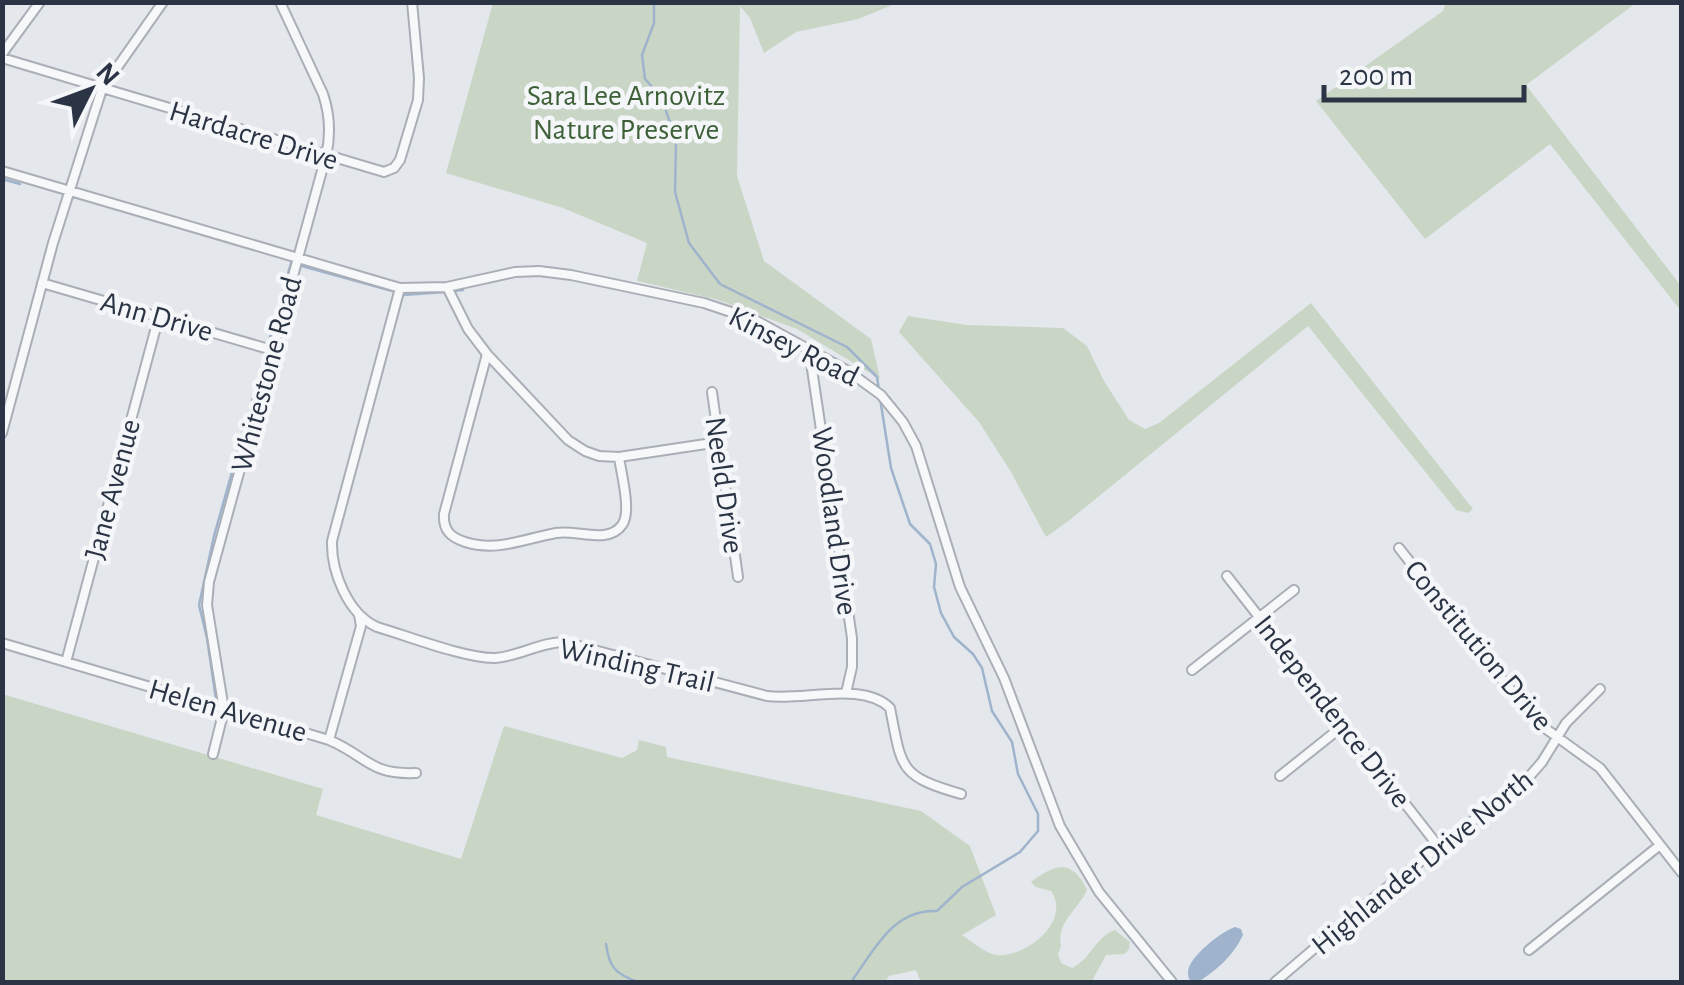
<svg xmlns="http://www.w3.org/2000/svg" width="1684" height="985" font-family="'Alegreya Sans',sans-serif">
  <rect width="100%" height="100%" fill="#e4e7ec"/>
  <path fill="#c9d6c5" d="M493,3h399l-2,3 -32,13 -62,13 -32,21 -14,-35 -10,-12 -3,170 27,85 107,78 9,40 -83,-50 -82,-30 -78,-18 10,-38 -84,-35 -117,-35z
    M1446,3h190l-110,82 155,201v25l-131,-167 -125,95 -109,-138 127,-90z
    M1311,303l162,206 -5,4 -12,-3 -148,-184 -237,193 -25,18 -35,-65 -32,-50 -80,-90 9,-16 59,9 96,3 24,18 17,35 25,39 16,9 14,-6z
    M2,694l321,95 -7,26 145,44 43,-133 118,32 15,-8 2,-10 27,7 1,10 254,54 49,35 26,69 -34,20c9,6 23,18 34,20 30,3 76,-34 55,-64l-15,-4 -5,-5c24,-18 41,-24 56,8 -9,20 -31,32 -26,56l-3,8 3,9 11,5c18,-8 25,-33 43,-38l15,12 -1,7 -4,5 -19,1 -13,24 2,3h-174l-5,-12 -27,6 -4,6h-882z"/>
  <path fill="#9fb4cc" d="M1235,927l6,2 2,6c-9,20 -27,36 -45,47l-8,-1c-1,-2 -2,-5 -2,-8 -1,-15 34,-42 47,-46z"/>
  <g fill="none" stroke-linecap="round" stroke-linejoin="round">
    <path stroke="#9fb4cc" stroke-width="2.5" d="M654,2v21l-12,32 3,24 17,19 14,44 -1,50 14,51 31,41 127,63 30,30 2,13
      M2,179l18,5
      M453,291l10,-1
      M403,295l42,-3
      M216,699l-9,-61 -8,-33 15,-69 77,-273 105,29
      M606,944c3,24 10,30 32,38
      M851,982c23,-31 41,-73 86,-71l25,-24 58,-35 18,-21v-17l-20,-40 -6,-32 -20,-31 -10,-43 -9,-14 -19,-17 -13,-24 -7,-26 2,-23 -6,-20 -20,-20 -19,-56 -11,-70"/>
    <g stroke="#a9aeb7" stroke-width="12">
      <path id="minor" d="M2,54l38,-52
        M2,58l382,114 10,-4 6,-8 18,-60 1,-22 -7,-76
        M2,171l398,117 47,-1 68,-15 24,-1 32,4 133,28 51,17 93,51 33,24 22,27 13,24 44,141 44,91 56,148 39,66 73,90
        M42,283l230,67
        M447,287l21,42 19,25 81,86 17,11 14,5 20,1 100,-15
        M400,288l-68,253c-1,31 16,73 45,86 31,9 87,31 117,31 24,-1 46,-16 70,-16l203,54c36,5 96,-15 123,12 12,60 8,68 71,86
        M809,349l43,289v29l-6,26
        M487,354l-43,160c-1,16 6,23 21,28 32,10 59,-3 91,-9 20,-4 52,12 66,-8 10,-13 -1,-52 -3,-68
        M712,392l26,185
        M2,433l51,-190 49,-154 61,-87
        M1399,548l136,173 65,47 82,105
        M1227,576l212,271
        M2,643l327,97 32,-114 -2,-11
        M66,662l93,-346
        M1192,670l102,-80
        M329,740c38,16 40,35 87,33
        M213,754l11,-44 -17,-105 2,-23 117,-426c5,-21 4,-41 -3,-62l-43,-92
        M1280,776l64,-51
        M1529,950l131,-105
        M1275,982l101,-86 152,-118 14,-16 24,-39 34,-34"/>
    </g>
    <use href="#minor" stroke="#f7f8fa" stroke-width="8"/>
  </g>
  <g text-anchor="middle" stroke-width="9" stroke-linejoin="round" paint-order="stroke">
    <g font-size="30" fill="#3f6138" stroke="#f4f6f9">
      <text x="626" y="105">Sara Lee Arnovitz<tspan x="626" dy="34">Nature Preserve</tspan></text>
    </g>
    <g font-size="30" fill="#2b3445" stroke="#f4f6f9">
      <text transform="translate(254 135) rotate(17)" y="10">Hardacre Drive</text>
      <text transform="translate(157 316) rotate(16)" y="10">Ann Drive</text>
      <text transform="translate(794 346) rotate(27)" y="10">Kinsey Road</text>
      <text transform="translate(266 374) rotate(-75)" y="10">Whitestone Road</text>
      <text transform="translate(725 485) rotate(82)" y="10">Neeld Drive</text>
      <text transform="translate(112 489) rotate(-75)" y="10">Jane Avenue</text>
      <text transform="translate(835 521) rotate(82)" y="10">Woodland Drive</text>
      <text transform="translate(1479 645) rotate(50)" y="10">Constitution Drive</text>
      <text transform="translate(637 665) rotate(13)" y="10">Winding Trail</text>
      <text transform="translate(228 710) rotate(16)" y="10">Helen Avenue</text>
      <text transform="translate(1333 711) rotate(52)" y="10">Independence Drive</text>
      <text transform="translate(1422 862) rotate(-39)" y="10">Highlander Drive North</text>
    </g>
  </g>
  <rect width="1684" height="985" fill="none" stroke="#2b3445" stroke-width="10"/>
  <g transform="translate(90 90) rotate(48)" stroke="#f4f6f9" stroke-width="8" paint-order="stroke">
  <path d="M0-8L18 38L0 25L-18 38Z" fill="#2b3445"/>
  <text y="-15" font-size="28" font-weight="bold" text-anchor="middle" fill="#2b3445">N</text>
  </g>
  <path d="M1324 85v15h200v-15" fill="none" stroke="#2b3445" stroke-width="5"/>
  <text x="1339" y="85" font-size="30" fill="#2b3445" stroke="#f4f6f9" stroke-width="8" paint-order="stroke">200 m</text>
</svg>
